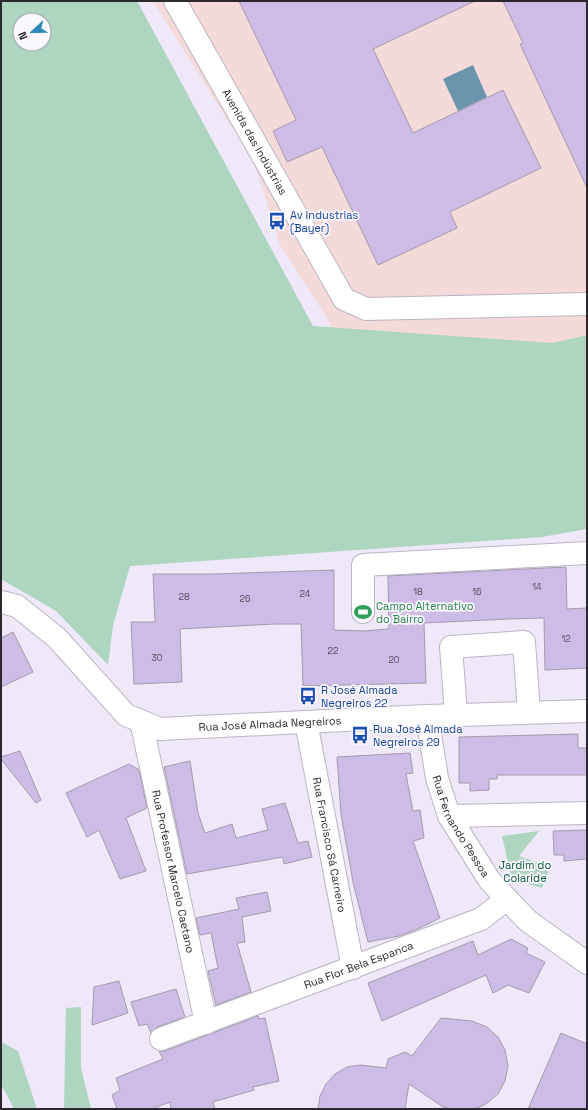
<svg xmlns="http://www.w3.org/2000/svg" width="588" height="1110" font-family="'Space Grotesk',sans-serif">
  <rect width="100%" height="100%" fill="#eee8f8"/>
  <path fill="#f5dada" d="M153,1h434v344l-161,-7 -93,-10 -54,-85 -24,-79z"/>
  <path fill="#add5bf" fill-rule="evenodd" d="M1,1h136l176,325 240,17 34,-8v194l-45,8 -412,29 -17,59 -5,40 -52,-54 -55,-32zM20,20h24v24h-24z
    M539,831l-20,25 31,11 -8,21 -30,-9 -10,-43z
    M81,1007v61l10,41h-27l2,-101z
    M1,1042l17,9 19,58h-23l-13,-25z"/>
  <path fill="#6b94ad" d="M473,65l14,32 -29,14 -15,-32z"/>
  <path fill="#cdbde6" stroke="#a29cac" d="M239,1h236l-102,48 40,84 90,-43 38,78 -91,44 7,16 -79,37 -56,-118 -35,15 -14,-31 23,-11z
    M503,1h84v187l-67,-144 3,-1z
    M566,567l1,42 20,-1v60l-42,2 -1,-52 -36,1 -84,4 2,60 -123,3 -2,-62h-26l-95,5 2,53 -48,2 -3,-62h24l-2,-48h61l120,-4v60l29,1 26,-2 -1,-53z
    M13,632l20,40 -32,15v-49z
    M578,734v14h9v27h-90v4h-8v11l-19,1v-8h-11v-46z
    M20,751l21,49 -5,3 -35,-44v-2z
    M410,753l3,20 -7,1 7,37 7,-1 4,28 -11,3 27,77 -22,11 -19,7 -31,6 -15,-60 -12,-68 -4,-57z
    M190,761l8,52 7,20 27,-9 4,14 32,-8 -6,-21 23,-6 13,40 10,-2 4,16 -28,7 -1,-7 -96,17 -23,-107z
    M129,764l10,6 8,38 -21,10 20,53 -26,8 -21,-49 -12,7 -21,-44z
    M587,830v29l-23,2v-6h-10l-1,-24z
    M267,892l4,19 -29,6 3,25 -8,1 14,49 -35,13 -8,-34 10,-3 -7,-35 -11,2 -4,-17 43,-9 -3,-11z
    M511,939l17,9 -2,5 19,9 -16,31 -21,-8 -15,8 -7,-18 -104,46 -14,-38 105,-42 5,14z
    M119,981l9,32 -36,12 2,-38z
    M176,989l9,28 -28,10 -6,6 -4,-9 -8,2 -8,-24z
    M258,1016l1,3 6,-1 14,63 -26,6 1,3 -41,12 2,7h-44l-1,-7 -18,7h-35l-5,-14 8,-5 -4,-12 47,-19 -4,-8h6z
    M441,1018l31,3 15,6 11,10 7,13 3,16 -3,15 -7,13 -12,10 -11,5h-24l-8,-2 -34,-23 -4,25h-87l2,-13 6,-12 9,-10 12,-7 13,-2 26,3 2,-9 17,-7 7,4z
    M561,1033l26,11v65h-59z"/>
  <g fill="none" stroke-linecap="round" stroke-linejoin="round">
    <g stroke="#bbb5c4" stroke-width="24">
      <g id="minor">
        <path id="s1" d="M175,1l169,298 22,10 221,-5"/>
        <path id="s2" d="M1,602l16,4 40,32 69,77 34,14 267,-13 160,-5"/>
        <path d="M363,612v-47l224,-12"/>
        <path d="M456,714l-5,-67 73,-5 5,70"/>
        <path id="s3" d="M427,716l10,62 12,38 41,65 38,40 59,42"/>
        <path id="s4" d="M141,721l65,302"/>
        <path id="s5" d="M306,722l47,246"/>
        <path d="M449,816l138,-3"/>
        <path id="s6" d="M161,1039l320,-120 26,-20"/>
      </g>
    </g>
    <use href="#minor" stroke="#fff" stroke-width="22"/>
  </g>
  <defs>
    <g id="bus-bare" transform="scale(1.38)"><path d="M-5-6H5V4H4V6H2V4H-2V6H-4V4H-5ZM-3.5-4V0h7V-4ZM-3.5 1.2v1.5H-2V1.2ZM2 1.2v1.5H3.5V1.2Z" fill="#1a4fb4" stroke="#faf7fe" stroke-width="2.5" paint-order="stroke"/></g>
    <g id="stadium-bare" transform="scale(1.38)"><path d="M0-5a6.5 5 0 1 0 0 10a6.5 5 0 1 0 0-10ZM-3.5-1.8h7v3.6h-7Z" fill="#2e9e5b" stroke="#faf7fe" stroke-width="2.5" paint-order="stroke"/></g>
  </defs>
  <g fill-rule="evenodd">
    <use href="#bus-bare" x="277" y="221"/>
    <use href="#stadium-bare" x="363" y="612"/>
    <use href="#bus-bare" x="308" y="696"/>
    <use href="#bus-bare" x="360" y="735"/>
  </g>
  <g text-anchor="middle" stroke-width="3.5" stroke-linejoin="round" paint-order="stroke">
    <g font-size="9" fill="#544d5c">
      <text x="537" y="590">14</text>
      <text x="418" y="595">18</text>
      <text x="477" y="595">16</text>
      <text x="305" y="597">24</text>
      <text x="184" y="600">28</text>
      <text x="245" y="602">26</text>
      <text x="566" y="642">12</text>
      <text x="333" y="654">22</text>
      <text x="157" y="661">30</text>
      <text x="394" y="663">20</text>
    </g>
    <g font-size="11" fill="#2b282e" stroke="#faf7fe">
      <text dy="4" stroke="none"><textPath href="#s1" startOffset="162">Avenida das Indústrias</textPath></text>
      <text dy="4" stroke="none"><textPath href="#s2" startOffset="318">Rua José Almada Negreiros</textPath></text>
      <text dy="4" stroke="none"><textPath href="#s3" startOffset="117">Rua Fernando Pessoa</textPath></text>
      <text dy="4" stroke="none"><textPath href="#s5" startOffset="125">Rua Francisco Sá Carneiro</textPath></text>
      <text dy="4" stroke="none"><textPath href="#s4" startOffset="154">Rua Professor Marcelo Caetano</textPath></text>
      <text dy="4" stroke="none"><textPath href="#s6" startOffset="211">Rua Flor Bela Espanca</textPath></text>
    </g>
    <g font-size="11" fill="#164399" stroke="#faf7fe" text-anchor="start">
      <text x="290" y="219">Av Industrias<tspan x="290" dy="13">(Bayer)</tspan></text>
      <text x="321" y="694">R José Almada<tspan x="321" dy="13">Negreiros 22</tspan></text>
      <text x="373" y="733">Rua José Almada<tspan x="373" dy="13">Negreiros 29</tspan></text>
    </g>
    <g font-size="11" fill="#27864d" stroke="#faf7fe" text-anchor="start">
      <text x="376" y="610">Campo Alternativo<tspan x="376" dy="13">do Bairro</tspan></text>
    </g>
    <g font-size="11" fill="#0b5b3c" stroke="#faf7fe">
      <text x="525" y="869">Jardim do<tspan x="525" dy="13">Colaride</tspan></text>
    </g>
  </g>
  <rect width="588" height="1110" fill="none" stroke="#2b282e" stroke-width="4"/>
  <g transform="translate(32 32) rotate(248)"><circle r="19" fill="#faf7fe" stroke="#a7a4ab"/>
  <path d="M0-3L7 15L0 10L-7 15Z" fill="#2e86b5"/>
  <text y="-6" font-size="11" font-weight="bold" text-anchor="middle" fill="#2b282e">N</text>
  </g>
</svg>
